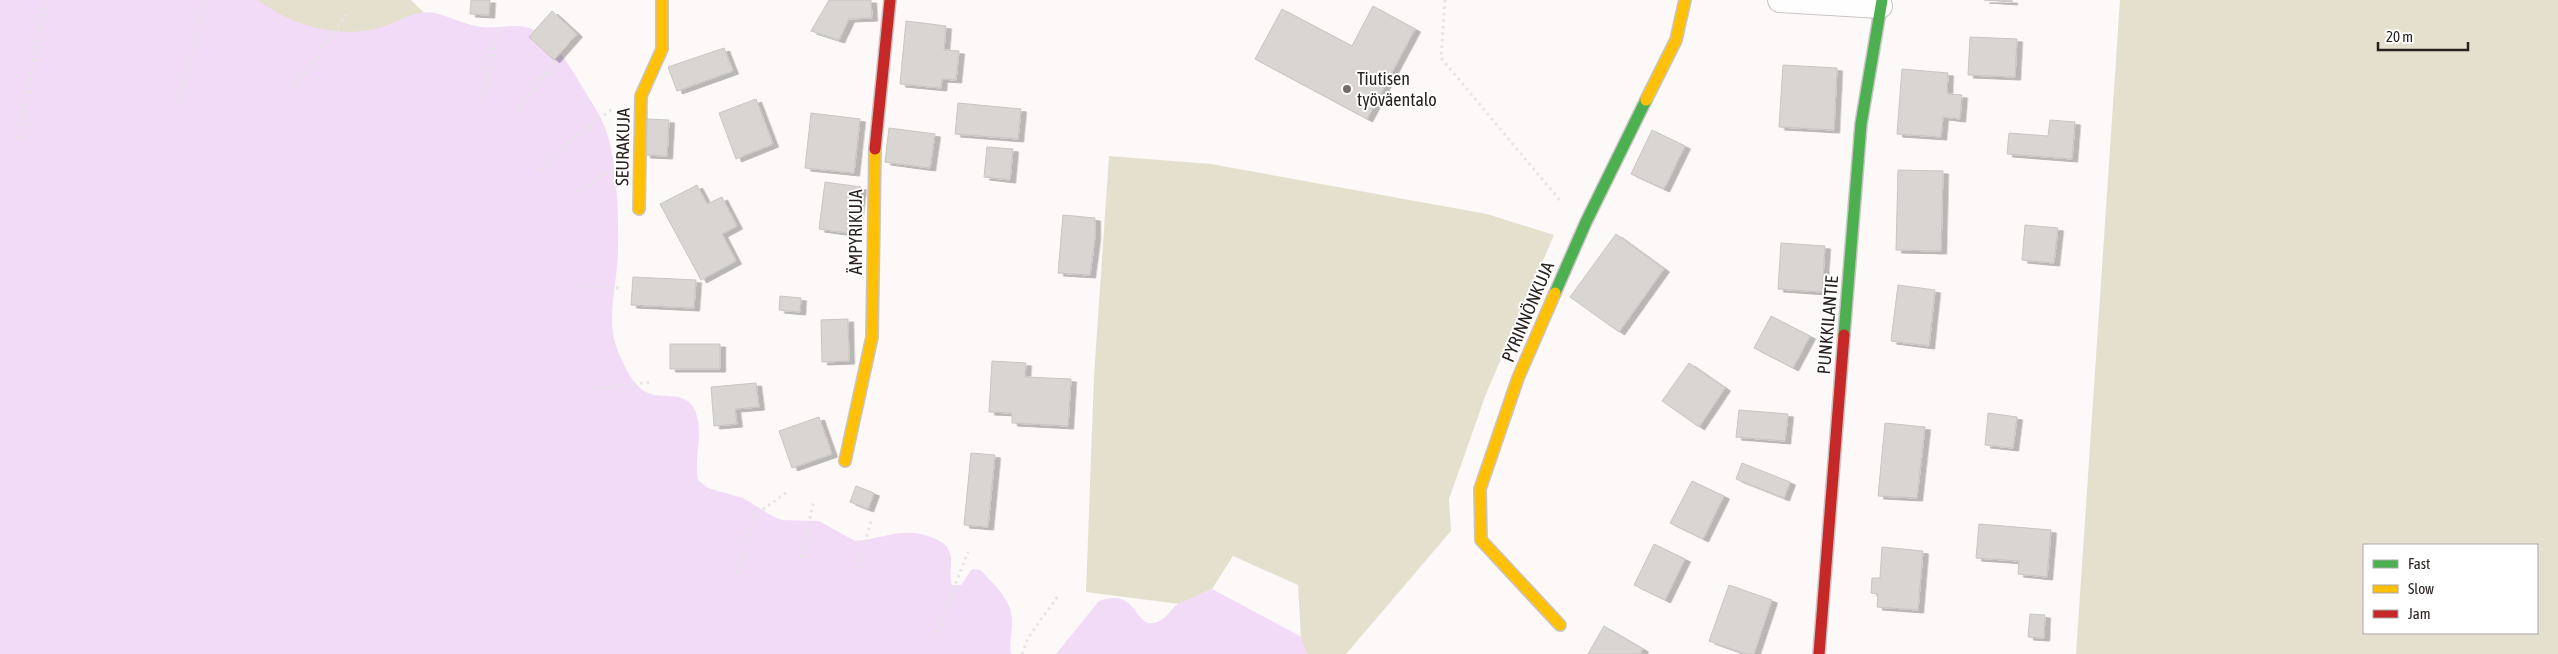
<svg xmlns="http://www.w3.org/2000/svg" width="2558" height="654" font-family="'Asap Condensed',sans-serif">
  <defs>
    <filter id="shadow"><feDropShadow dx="5.5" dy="3" stdDeviation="0" flood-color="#0004"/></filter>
  </defs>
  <rect width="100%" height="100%" fill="#fcf9f8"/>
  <path fill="#e5e0ce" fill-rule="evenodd" d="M233,0h178l27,26 -110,36z
    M2120,0h438v654h-482zM2364,545h173v88h-173z
    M1109,156l102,8 276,50 67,21 -68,159 -37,105 2,32 -105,123h-55l10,-15 -3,-54 -65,-29 -21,33 -33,15 -93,-12 8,-216z"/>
  <path fill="#f2dbf7" d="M0,0h258c33,26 86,41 127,26 17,-6 31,-17 50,-13 16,4 30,12 47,14 18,2 35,-5 52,3 18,8 31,29 41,45 11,19 26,39 33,61 9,30 11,81 10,113 0,30 -11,65 -3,94 5,15 17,44 33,50 15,6 35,-2 45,14 13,23 0,49 5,73l10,8 35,10 31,19 8,3 37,1 36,20c27,-2 48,-15 76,-4 7,3 15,6 18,14 5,10 -1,23 3,34h9l11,-16 8,1c14,14 33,31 32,52 0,11 -3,21 -1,32h-1011z
    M1212,589l88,47 8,18h-252l43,-53c38,-14 35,25 54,22 14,-2 17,-15 27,-20 11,-5 22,-9 32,-14z"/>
  <path fill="#d9d5d2" stroke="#c9c5c1" filter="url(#shadow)" d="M471,0h19l-1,15 -19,-1z
    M829,0h42l1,18 -23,1 -10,21 -28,-9z
    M1984,0h28v2z
    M1373,6l42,23 -48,90 -112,-60 27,-50 70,37z
    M552,11l25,23 -23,26 -25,-23z
    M906,21l40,5 -2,24 15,1 -3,29 -14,-1 -1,9 -41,-4z
    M1970,37l47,2 -2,38 -47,-2z
    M724,48l9,23 -56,20 -9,-24z
    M1783,65l54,3 -3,62 -55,-3z
    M1902,69l46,4 -1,21 15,1 -2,24 -17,-2 -2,20 -44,-3z
    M756,99l17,45 -37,15 -17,-46z
    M958,103l63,6 -3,30 -63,-5z
    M811,113l49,6 -6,54 -49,-5z
    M647,119l22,1 -2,36 -22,-1z
    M2050,120l25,2 -3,37 -65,-5 2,-21 39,3z
    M889,128l46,6 -5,34 -45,-6z
    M1652,130l33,16 -21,43 -33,-15z
    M987,147l26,2 -3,31 -26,-3z
    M1898,170l45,1 -2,80 -45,-1z
    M825,182l36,5 -6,47 -36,-5z
    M697,185l10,19 15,-7 15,29 -15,8 14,27 -35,19 -41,-76z
    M1063,215l32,3v19l-5,38 -32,-2z
    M2025,225l33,3 -4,35 -32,-3z
    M1616,234l48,35 -45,63 -49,-35z
    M1781,243l44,3 -3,46 -44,-3z
    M633,277l63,3 -2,28 -63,-3z
    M1898,285l37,5 -6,56 -38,-5z
    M780,296l21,2 -1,14 -21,-2z
    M1771,316l39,20 -17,32 -39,-20z
    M848,319l1,42 -27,1 -1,-42z
    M670,344h50v25h-50z
    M992,361l34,2 -1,14 46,2 -3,47 -56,-3v-10l-23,-1z
    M1689,363l36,25 -26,39 -37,-26z
    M756,383l3,24 -24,2 2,15 -23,2 -3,-39z
    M1739,410l49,4 -3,27 -49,-4z
    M1988,413l29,4 -4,31 -28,-3z
    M819,417l13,37 -40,14 -13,-37z
    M1885,423l40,4 -8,71 -39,-2z
    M971,453l24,2 -7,72 -24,-2z
    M1742,463l48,19 -6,16 -48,-19z
    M1692,481l32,15 -21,43 -33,-16z
    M856,486l18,7 -6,16 -18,-7z
    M1979,524l72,6 -4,47 -29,-3 1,-13 -43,-3z
    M1654,544l31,15 -20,41 -31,-15z
    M1882,547l41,4 -5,59 -41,-3 1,-13 -7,-1 1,-15h8z
    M1729,585l43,15 -18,54h-8l-37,-13z
    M2030,614l15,1 -1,23 -16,-1z
    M1604,626l39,23 -3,5h-52z"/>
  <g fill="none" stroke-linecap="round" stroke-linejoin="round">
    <g stroke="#cac4c3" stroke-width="26">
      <path id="street" d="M1780,0l100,6"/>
    </g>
    <g stroke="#cac4c3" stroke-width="14">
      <path id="fast" d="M1555,293l31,-71 60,-122
        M1844,335l17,-211 21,-124"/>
    </g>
    <g stroke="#cac4c3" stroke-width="14">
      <path id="slow" d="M1646,100l30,-60 9,-40
        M639,209l2,-113 21,-47v-49
        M1555,293l-37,85 -38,111 1,51 79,85
        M845,461l27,-124 3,-188"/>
    </g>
    <g stroke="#cac4c3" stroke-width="14">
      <path id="jam" d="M875,149l15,-149
        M1819,654l25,-319"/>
    </g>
    <path stroke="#e6e5e5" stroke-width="3" stroke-dasharray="2.5 4" stroke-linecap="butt" d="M1445,0l-4,58 121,145
      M292,90l55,-76
      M482,101l16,-74
      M175,109l6,-16 24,-93
      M518,111l37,-50
      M19,138l26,-138
      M540,170l28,-27 44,-34
      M577,193l31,-21h4
      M577,286l42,2
      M595,389l55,-7
      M800,563l14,-63
      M737,574l17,-58 33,-24
      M856,574l15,-53
      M932,644l36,-92
      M1022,654l6,-16 30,-42"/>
    <use href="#street" stroke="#fffefe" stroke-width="24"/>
    <use href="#fast" stroke="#4caf50" stroke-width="11"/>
    <use href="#slow" stroke="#ffc107" stroke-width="11"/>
    <use href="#jam" stroke="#c62828" stroke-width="11"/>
  </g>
  <circle fill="#746c6b" stroke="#fff" stroke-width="2" cx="1347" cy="89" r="5"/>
  <g text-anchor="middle" stroke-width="4" stroke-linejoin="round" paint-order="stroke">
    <g font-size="18" fill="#2a201f" stroke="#fff" text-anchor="start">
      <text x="1357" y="85">Tiutisen<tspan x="1357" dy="21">työväentalo</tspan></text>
    </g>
    <g font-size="18" fill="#2a201f" stroke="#fff">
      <text transform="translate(623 147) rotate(-89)" y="6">SEURAKUJA</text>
      <text transform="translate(856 232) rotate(-90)" y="6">ÄMPYRIKUJA</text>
      <text transform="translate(1528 312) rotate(-67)" y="6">PYRINNÖNKUJA</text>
      <text transform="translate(1828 325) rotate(-85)" y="6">PUNKKILANTIE</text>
    </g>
  </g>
  <rect x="2363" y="544" width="175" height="90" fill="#ffffff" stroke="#aaa6a5"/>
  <rect x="2373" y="560" width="25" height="8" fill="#4caf50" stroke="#aaa6a5"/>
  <text x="2408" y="569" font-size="15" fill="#2a201f">Fast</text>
  <rect x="2373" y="585" width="25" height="8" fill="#ffc107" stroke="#aaa6a5"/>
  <text x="2408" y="594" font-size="15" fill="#2a201f">Slow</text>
  <rect x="2373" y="610" width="25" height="8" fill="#c62828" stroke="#aaa6a5"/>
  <text x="2408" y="619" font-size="15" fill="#2a201f">Jam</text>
  <path d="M2378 42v8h90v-8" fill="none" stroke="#2a201f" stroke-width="2.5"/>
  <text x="2386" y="42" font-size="15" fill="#2a201f" stroke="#ffffff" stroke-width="4" paint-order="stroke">20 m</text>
</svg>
